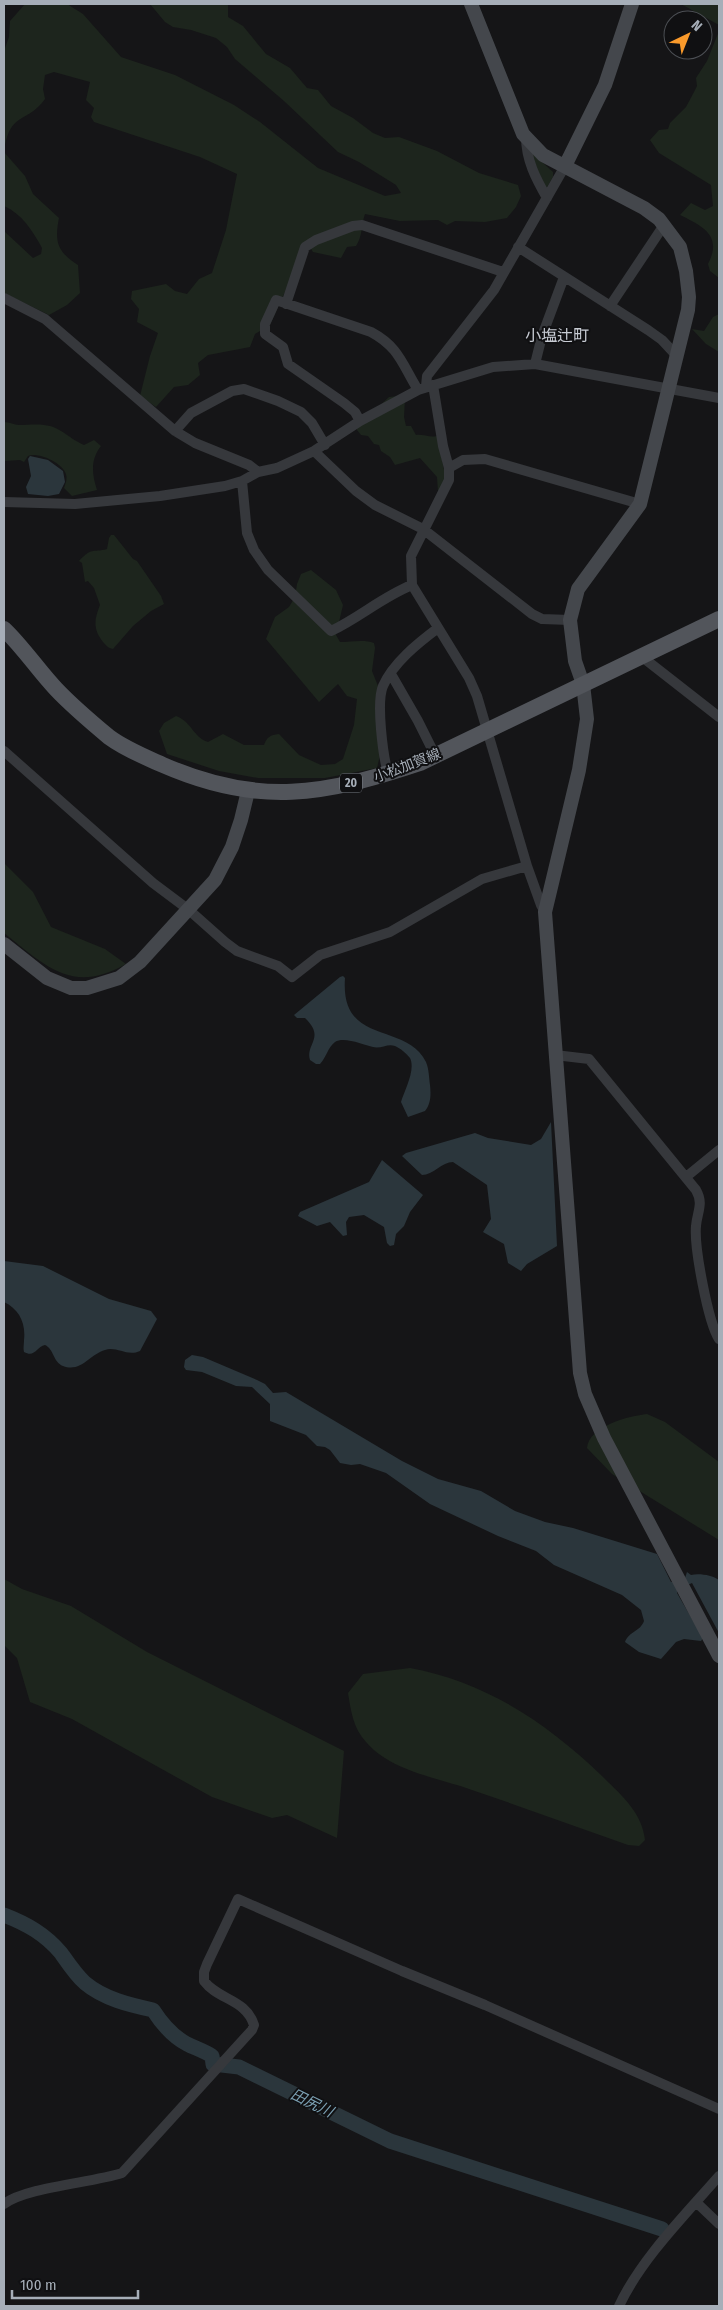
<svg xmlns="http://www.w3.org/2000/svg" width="723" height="2310" font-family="'Fira Sans Condensed','Noto Sans JP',sans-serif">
  <rect width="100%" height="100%" fill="#151517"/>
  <path fill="#1d251d" d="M25,4h42l16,10 38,43 54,18 59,30 26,17 58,46 67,28 16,-3 -5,-8 -37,-23 -21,-10 -54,-51 -49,-42 -8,-12 -11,-9 -25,-8 -18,-3 -8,-5 -15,-18h78v13l15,9 23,28 24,14 17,20 11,2 13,16 22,12 20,15 12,5 14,-1 38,14 42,22 39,12 3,11 -5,11 -9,11 -22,4 -30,-1 -8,4 -9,-5 -38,1 -35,-7c-4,11 -2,21 -9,32l-9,1 -6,11 -28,-6 -6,-9 -37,82 -15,9 -5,13 -42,8 -10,8 2,12 -12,10 -14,2 -18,20 -16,-11 10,-40 8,-23 -21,-11 2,-13 -8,-10 1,-8 34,-7 9,7 12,3 12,-15 13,-6 14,-43 11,-56 -37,-17 -106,-35 -3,-5 3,-9 -8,-8 4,-18 -36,-10 -9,3 -2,14 2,10c-19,26 -35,11 -41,53l21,24 8,18 26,24c-5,25 -1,34 19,47l2,28 -13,12 -18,10 -45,-22v-62l29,27 8,-4 1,-6c-10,-18 -20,-34 -38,-42v-155l5,-14 1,-16z
    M681,4h38v21z
    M719,31v247l-9,-7 -2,-7c15,-29 -6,-38 -28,-49l11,-12 14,7 8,-4 -2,-21 -52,-32 -9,-13 9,-10 9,-1 2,-6 16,-16 8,-15 3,-6 -1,-8 11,-17z
    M532,153l21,19v5l-7,12 -4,-4z
    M719,314v38l-13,-8 -14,-15 12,2 9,-14z
    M399,396l6,3 -1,18 2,9h5l5,9c8,-1 13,3 21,1l9,43 -8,13 -1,-15 -17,-19 -25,7 -5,-8 -9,-6 -2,-6 -5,-1 -6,-8 -7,-1 -4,-5v-3l32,-30z
    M4,422c6,0 10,3 15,3 13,0 29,-3 42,6 8,5 14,10 23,14l10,-5 7,6c-11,14 -9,28 -4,44l-25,6 -8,-8c2,-6 4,-10 1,-16 -5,-10 -27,-20 -37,-16l-4,6 -4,-2 -16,1z
    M111,535h3l19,24 4,2 24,35 3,8 -13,7 -18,15 -20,23c-5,-1 -6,-3 -10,-7 -10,-13 -9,-22 -3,-37l-6,-17 -6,-7 -3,1 -3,-19 -3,-2c13,-14 13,-8 28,-12l2,-11z
    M311,570l25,20 7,15 -7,30 4,7c11,0 24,-3 34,1l1,5 -3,23 6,15 2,69 -3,13 -52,10h-67l-39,-7 -52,-17 -8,-23 5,-8 12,-7c15,5 18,22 32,26l15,-8 21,11h20c3,-8 6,-10 15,-11l20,21 22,10 14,-1 8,-5 11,-34 3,-26 -10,-3 -9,-12 -19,18 -53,-63 9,-22 14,-10 6,-10 2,-13 4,-10z
    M4,863l29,29 18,35 54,22 21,15c-54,31 -80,2 -122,-31z
    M647,1414l18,8 54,40v78l-107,-66 -25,-26c2,-22 42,-32 60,-34z
    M4,1579l18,10 49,17 76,46 197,99 -7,87 -50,-23 -15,3 -60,-21 -140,-78 -42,-17 -13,-44 -13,-13z
    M410,1668c76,14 137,55 192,108 19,19 40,36 43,64l-6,6 -11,-1c-53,-19 -106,-38 -159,-56 -34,-12 -78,-18 -103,-47 -13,-14 -15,-31 -18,-49l15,-19z"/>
  <path fill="#2b363c" d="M30,456l18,4 15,11 2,11 -6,12 -11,2 -20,-2 -2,-7 5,-11 -3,-17z
    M340,977l3,-1 2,2c-5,69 61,43 81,84 3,7 3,16 4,23 1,9 1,19 -5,26l-17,6 -7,-15c3,-11 15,-32 9,-44 -3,-4 -10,-10 -15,-12 -7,-3 -14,3 -22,1 -9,-2 -29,-11 -38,-5 -7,5 -9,16 -15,22h-4l-6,-4c-5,-16 16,-22 -5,-42h-8l-3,-3z
    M551,1122l6,124 -30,18 -6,7 -13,-8 -4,-19 -21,-12 8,-13 -4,-34 -34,-23c-11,0 -20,13 -31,13l-20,-19 4,-3 69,-20 13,5 43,7 10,-6z
    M382,1160l41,35 -13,17 -6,14 -8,8 -2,11 -4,1 -3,-3 -3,-16 -20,-12 -15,2 -3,5 1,13 -4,1 -13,-14 -13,4 -19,-10 2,-4 69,-30z
    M4,1261l39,5 66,33 42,12 6,8 -17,32c-13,6 -23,-5 -35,-1 -15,4 -24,23 -42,16 -10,-4 -9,-17 -18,-21 -9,2 -10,13 -21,7 -1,-4 0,-7 0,-12 2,-17 -5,-31 -20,-38z
    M192,1355l11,2 54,23 8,4 8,9 13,-1 116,69 36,18 43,12 34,20 30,11 28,6 84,26 14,28 14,-4 2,-6 4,3c8,-2 21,0 28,5v53l-27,-50 -15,7v3l26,45 -2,3 -17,-2 -8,3 -15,17 -22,-7 -14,-10c4,-11 15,-10 19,-21l-3,-11 -19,-15 -68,-30 -18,-14 -38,-15 -68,-32 -44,-31 -26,-9 -9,1 -11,-2 -10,-13 -5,-3 -8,-1 -11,-11 -36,-14v-17l-18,-17 -16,-1 -34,-14 -16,-2 -2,-3 1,-7z"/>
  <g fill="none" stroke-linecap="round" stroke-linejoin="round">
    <path stroke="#2b363c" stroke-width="15" d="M4,1915c23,9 41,19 57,38 7,10 15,22 24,30 19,16 45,22 68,27 9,14 19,26 34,34 8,4 17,7 25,12l1,8 26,3 151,74 272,88"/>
    <path stroke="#36383c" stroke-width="10" d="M526,137c0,23 10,42 21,61
      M518,247l130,83 14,10 14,15
      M4,298l41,21 130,112 20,12 54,22 9,7
      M286,304l19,-57 11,-7 37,-14 9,-1 141,47
      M610,306l54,-81
      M535,364l7,-28 22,-59
      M433,385l10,61 6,22v12l-38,76 1,29 57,93 8,18 50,170 14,39 4,7
      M426,386l1,-10 67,-86 71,-124
      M360,421l-5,-9 -11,-9 -56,-39 -5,-17 -18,-13v-10l11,-24 95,32c28,15 31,32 47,58
      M175,431l16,-18 41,-22 12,-2 34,12 23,11 11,11 13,22
      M314,451l42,40 19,14 48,24 109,85 10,5 28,1
      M449,468l14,-8 22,-1 155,45
      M242,481l5,52 7,17 14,20 63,61c28,-13 51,-34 81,-46
      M4,502l71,2 85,-8 65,-10 17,-5 16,-9 19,-4 37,-17 46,-30 58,-31 75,-23 42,-3 184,34
      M641,656l78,61
      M391,674l27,47 17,34
      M4,751l149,132 36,27 36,32 12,9 41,15 14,11 28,-22 70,-23 92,-53 45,-13
      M388,773c-5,-17 -12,-71 -5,-87 10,-23 35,-43 55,-58
      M555,1055l34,4 107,131c8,14 1,22 0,36 -2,21 12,96 23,113
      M686,1177l33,-27
      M697,2203l22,21
      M4,2204c23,-17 87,-21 118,-31l130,-143 2,-5c-8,-26 -36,-25 -50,-44v-9l3,-8 31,-65 164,72 83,34 234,104
      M619,2306c22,-47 66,-91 100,-130"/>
    <path stroke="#44474c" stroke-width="14" d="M471,4l52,130 20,21 101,53 15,11 21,28 6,24 3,26 -1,13 -48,194 -62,85 -8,31 5,41 8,23 4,35 -8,51 -34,142 35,461 5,21 19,44 115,218
      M565,166l40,-81 27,-81
      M4,944l43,34 24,10h16l32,-10 21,-16 75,-82 17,-33 9,-27 7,-29"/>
    <path stroke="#52555b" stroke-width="16" d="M4,629c19,18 34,41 52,60 16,17 35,33 53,48 16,12 36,20 54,28 96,42 161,30 257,-2l299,-144"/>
  </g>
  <g text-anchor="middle" stroke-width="4" stroke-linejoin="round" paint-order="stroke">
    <rect fill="#101012" stroke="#797f86" stroke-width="1" x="340" y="773.5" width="22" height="19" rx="4"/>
    <g font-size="12" font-weight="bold" fill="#a6aeb8">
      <text x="351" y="787">20</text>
    </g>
    <g font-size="14" fill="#a6aeb8" stroke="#101012">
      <text transform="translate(407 765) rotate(-21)" y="5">小松加賀線</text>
    </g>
    <g font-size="15" font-style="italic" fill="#7ca1b4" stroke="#101012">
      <text transform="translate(312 2103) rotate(26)" y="5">田尻川</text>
    </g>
    <g font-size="16" fill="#c8ccd4" stroke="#101012">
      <text x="557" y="341">小塩辻町</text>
    </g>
  </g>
  <rect width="723" height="2310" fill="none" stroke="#a6aeb8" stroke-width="10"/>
  <g transform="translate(688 35) rotate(43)"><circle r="24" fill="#101012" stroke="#4c4f54"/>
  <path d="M0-4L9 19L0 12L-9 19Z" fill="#fa9a2b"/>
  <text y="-8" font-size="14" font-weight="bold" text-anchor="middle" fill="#a6aeb8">N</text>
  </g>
  <path d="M12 2290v8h126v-8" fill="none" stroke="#a6aeb8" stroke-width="2.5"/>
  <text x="20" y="2290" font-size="15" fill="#a6aeb8" stroke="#101012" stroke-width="4" paint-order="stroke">100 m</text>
</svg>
